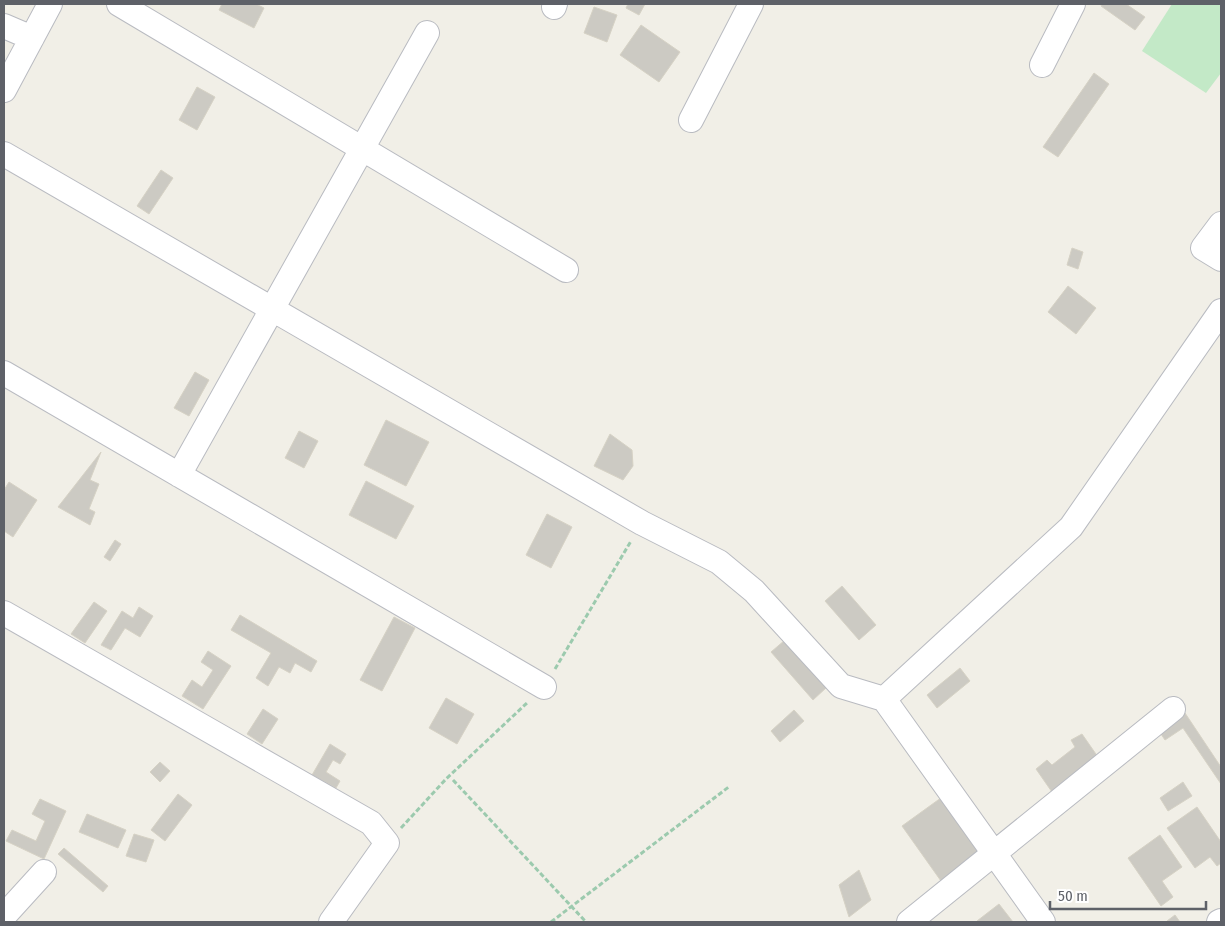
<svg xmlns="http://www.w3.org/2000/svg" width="1225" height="926" font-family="'Fira Sans Condensed',sans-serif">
  <rect width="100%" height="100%" fill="#f1efe7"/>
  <path fill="#c3e9c7" d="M1172,4h49v69l-15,20 -64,-42z"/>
  <path fill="#cccac3" stroke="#d6d2c5" d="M222,4h34l8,4 -10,20 -35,-18z
    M628,4h17l-6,11 -13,-7z
    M1102,4h24l19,13 -10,13 -34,-24z
    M594,7l23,8 -10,27 -23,-9z
    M641,25l39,27 -21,30 -39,-27z
    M1094,73l15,11 -51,73 -15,-10z
    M197,87l18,10 -18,33 -18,-10z
    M161,170l12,8 -24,36 -12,-8z
    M1072,248l11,4 -5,17 -11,-4z
    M1068,286l28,22 -20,26 -28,-22z
    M195,372l14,8 -20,36 -15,-8z
    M386,420l43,22 -23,44 -42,-21z
    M299,431l19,10 -14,27 -19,-10z
    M610,434l22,16 1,16 -10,14 -29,-14z
    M101,452l-11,28 9,4 -10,25 6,3 -5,13 -32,-18z
    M366,481l48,25 -18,33 -47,-24z
    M9,482l28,18 -24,37 -9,-6v-41z
    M547,514l25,13 -21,41 -25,-13z
    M115,540l6,4 -11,17 -6,-4z
    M842,586l34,39 -17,15 -34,-39z
    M94,602l13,9 -22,32 -14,-9z
    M139,607l14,9 -13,21 -15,-9 -14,22 -10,-5 21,-34 11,7z
    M240,615l77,46 -6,11 -16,-9 -5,10 -11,-6 -11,19 -12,-8 15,-25 -40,-23z
    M394,617l21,11 -33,63 -22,-11z
    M785,640l42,47 -14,13 -42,-48z
    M208,651l23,15 -28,43 -21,-13 10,-16 10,7 11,-17 -12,-8z
    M960,668l10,13 -33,27 -10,-13z
    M446,698l28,16 -17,30 -28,-16z
    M263,709l15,10 -16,25 -15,-10z
    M794,710l10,11 -24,21 -9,-11z
    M1185,713l36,54v17l-38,-56 -18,12 -6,-9z
    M1082,734l16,23 -46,35 -16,-23 11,-9 5,5 23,-18 -4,-7z
    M330,744l16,10 -6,10 -7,-4 -7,12 14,9 -4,7 -24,-13z
    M160,762l10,9 -10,11 -10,-10z
    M1183,782l9,14 -24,15 -8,-13z
    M178,794l14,11 -27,36 -14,-11z
    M945,795l39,55 -43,31 -39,-55z
    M40,799l26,12 -22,48 -38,-18 6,-11 24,11 9,-20 -13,-7z
    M1197,807l24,35v21l-4,3 -7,-9 -15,11 -28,-40z
    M87,814l39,16 -8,18 -39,-16z
    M134,834l20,6 -8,22 -20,-6z
    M1160,835l22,32 -20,14 11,16 -12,9 -33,-48z
    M64,848l44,38 -5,6 -45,-38z
    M859,870l12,30 -22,17 -10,-32z
    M999,904l14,18h-35l-1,-1z
    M1175,915l5,7h-12l-1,-1z"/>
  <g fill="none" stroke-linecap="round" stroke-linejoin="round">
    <g stroke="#b9bbc1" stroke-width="26">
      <path id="street" d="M119,4l447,266
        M554,7l1,-3
        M4,26l28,12
        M1042,65l31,-61
        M4,90l46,-86
        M691,120l60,-116
        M4,154l638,369 77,39 35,29 87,95 43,13 159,223
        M1221,224l-18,24 18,11
        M4,373l540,314
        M179,475l248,-442
        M4,613l367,210 16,20 -56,79
        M884,699l187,-172 150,-216
        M4,916l40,-44
        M909,922l264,-213
        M1219,922l2,-1"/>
    </g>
    <path stroke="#9ccaae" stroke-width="3" stroke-dasharray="5 2.5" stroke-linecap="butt" d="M555,669l76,-128
      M453,780l133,142
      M401,828l45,-49 82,-77
      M551,922l179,-136"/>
    <use href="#street" stroke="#fff" stroke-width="24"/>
  </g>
  <rect width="1225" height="926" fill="none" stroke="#5e6168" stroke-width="10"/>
  <path d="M1050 901v8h156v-8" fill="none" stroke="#5e6168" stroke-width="2.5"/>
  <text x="1058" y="901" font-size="15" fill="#5e6168" stroke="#ffffff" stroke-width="4" paint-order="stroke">50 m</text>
</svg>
